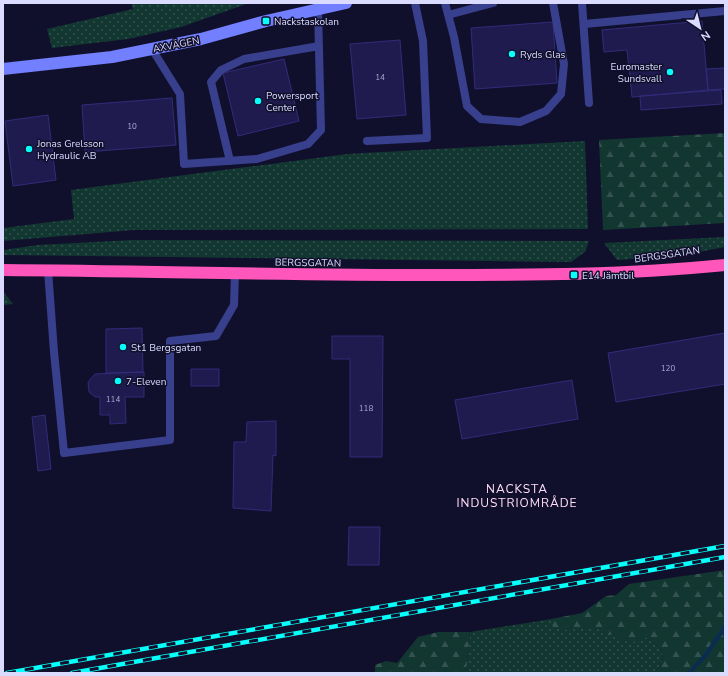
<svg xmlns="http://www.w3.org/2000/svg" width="728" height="676" font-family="'Nunito Sans',sans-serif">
  <defs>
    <pattern id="grass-dots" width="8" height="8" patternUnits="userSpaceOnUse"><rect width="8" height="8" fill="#123731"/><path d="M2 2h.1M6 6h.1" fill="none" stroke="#345350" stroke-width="1.8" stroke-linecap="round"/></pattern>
    <pattern id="forest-firs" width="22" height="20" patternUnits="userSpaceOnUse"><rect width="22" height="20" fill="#123731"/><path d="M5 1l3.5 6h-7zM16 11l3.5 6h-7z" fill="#345350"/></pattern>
  </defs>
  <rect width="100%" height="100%" fill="#11102c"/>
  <path fill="url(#grass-dots)" d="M131,3h118l-68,24 -53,12 -76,9 -5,-19 86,-20z
    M585,141l3,88 -454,1 -131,11v-13l71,-9 -3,-29 276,-36z
    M725,237v10l-47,9 -61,4 -13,-17z
    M132,240l457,1 -4,11 -14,10 -568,-7v-5l35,-5z
    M3,291l10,13 -10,1z
    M551,619l3,9 43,-1 8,9 9,-2c10,7 20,7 32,3l15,12 2,11 -8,13h-189l4,-41z"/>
  <path fill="url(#forest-firs)" d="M725,133v90l-122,7 -4,-90z
    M725,570v103h-70l8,-13 -2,-11 -15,-12 -15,6 -10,-3 -7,-6 -9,2 -8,-9 -30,3 -14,-2 -2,-9 31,-6 24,-17 10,-1 13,-11z
    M438,632h32l-4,41h-91v-8l11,-4 11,2 21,-26z"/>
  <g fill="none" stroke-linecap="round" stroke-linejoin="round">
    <path stroke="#0a2c51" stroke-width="4" d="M689,673l16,-17 20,-29"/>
  </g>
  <path fill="#1f1b4e" stroke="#322b7b" d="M702,21l6,69 -76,7 -5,-47 -23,2 -2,-22z
    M553,22l4,61 -82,6 -4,-61z
    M400,40l6,75 -49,4 -7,-75z
    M284,59l15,62 -61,15 -15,-63z
    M725,68v21l-17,1 -2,-21z
    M721,90l1,14 -81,6 -1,-14z
    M172,98l4,47 -91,7 -3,-47z
    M48,115l8,65 -43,6 -8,-65z
    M142,328l1,44 -37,1v-44z
    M725,333v51l-109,18 -8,-49z
    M332,336h51l-1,121h-32v-98h-18z
    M191,369h28v17h-28z
    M144,372v25h-19l1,26 -16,1v-9h-10v-18h-5l-6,-5 -1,-10 7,-8z
    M572,380l6,39 -116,20 -7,-39z
    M45,415l6,54 -13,2 -6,-54z
    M276,421v35l-3,-1 -2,56 -38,-3 1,-66h12l1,-20z
    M349,527h31l-1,38h-31z"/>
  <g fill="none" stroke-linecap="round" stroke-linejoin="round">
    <path stroke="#383f8d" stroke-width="8" d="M445,3l9,34 13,69 14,13 39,3 26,-11 15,-17 3,-30 -11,-61
      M582,3l7,100
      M448,15l45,-12
      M584,24l141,-13
      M152,49l28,45 4,70 73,-5 51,-15 13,-14 -3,-121
      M367,141l60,-3 -4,-97 -8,-38
      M230,161l-19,-79 10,-12 23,-11 75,-13
      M48,270l6,82 10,101 106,-13v-99l46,-5 18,-31 1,-32"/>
    <path stroke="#727fff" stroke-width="12" d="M3,69l109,-12 89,-18 65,-18 80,-18"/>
    <path stroke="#ff56bb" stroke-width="12" d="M3,270c143,1 286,5 428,5 98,0 196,0 294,-10"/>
    <g stroke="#07fffb" stroke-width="4.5">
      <path id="rail" d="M7,673l718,-127
        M72,673l653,-116"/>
    </g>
    <use href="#rail" stroke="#11102c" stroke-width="3" stroke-dasharray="9" stroke-linecap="butt"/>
  </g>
  <g fill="#07fffb" stroke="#11102c" stroke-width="1.5">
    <rect x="262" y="17" width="8" height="8" rx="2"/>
    <circle cx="512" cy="54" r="4"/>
    <circle cx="670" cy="72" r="4"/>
    <circle cx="258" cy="101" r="4"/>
    <circle cx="29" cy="149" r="4"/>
    <rect x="570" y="271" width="8" height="8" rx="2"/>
    <circle cx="123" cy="347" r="4"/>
    <circle cx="118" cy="381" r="4"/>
  </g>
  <g text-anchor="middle" stroke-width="3" stroke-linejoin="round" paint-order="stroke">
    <g font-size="8" fill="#acabd3">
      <text x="380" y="80">14</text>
      <text x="132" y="129">10</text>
      <text x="668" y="371">120</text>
      <text x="113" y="402">114</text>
      <text x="366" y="411">118</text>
    </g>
    <g font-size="10" fill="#dbdbff" stroke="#11102c" text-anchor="start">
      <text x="274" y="25">Nackstaskolan</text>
      <text x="520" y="58">Ryds Glas</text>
      <text x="662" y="70" text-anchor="end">Euromaster<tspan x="662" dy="12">Sundsvall</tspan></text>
      <text x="266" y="99">Powersport<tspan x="266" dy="12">Center</tspan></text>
      <text x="37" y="147">Jonas Grelsson<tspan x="37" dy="12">Hydraulic AB</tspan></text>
      <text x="582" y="279">E14 Jämtbil</text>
      <text x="131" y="351">St1 Bergsgatan</text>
      <text x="126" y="385">7-Eleven</text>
    </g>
    <g font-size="10" fill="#dbdbff" stroke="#11102c">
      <text transform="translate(176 44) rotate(-11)" y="4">AXVÄGEN</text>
      <text transform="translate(667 254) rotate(-8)" y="4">BERGSGATAN</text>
      <text transform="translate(308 262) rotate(1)" y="4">BERGSGATAN</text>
    </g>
    <g font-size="12" letter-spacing="1" fill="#ffddf7" stroke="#11102c">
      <text x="517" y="493">NACKSTA<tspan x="517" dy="14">INDUSTRIOMRÅDE</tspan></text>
    </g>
  </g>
  <rect width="728" height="676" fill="none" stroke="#dbdbff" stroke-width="8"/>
  <g transform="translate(700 28) rotate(145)" stroke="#11102c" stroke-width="3" paint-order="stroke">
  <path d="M0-3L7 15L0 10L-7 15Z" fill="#dbdbff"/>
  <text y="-6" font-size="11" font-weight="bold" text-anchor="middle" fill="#dbdbff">N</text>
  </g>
</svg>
